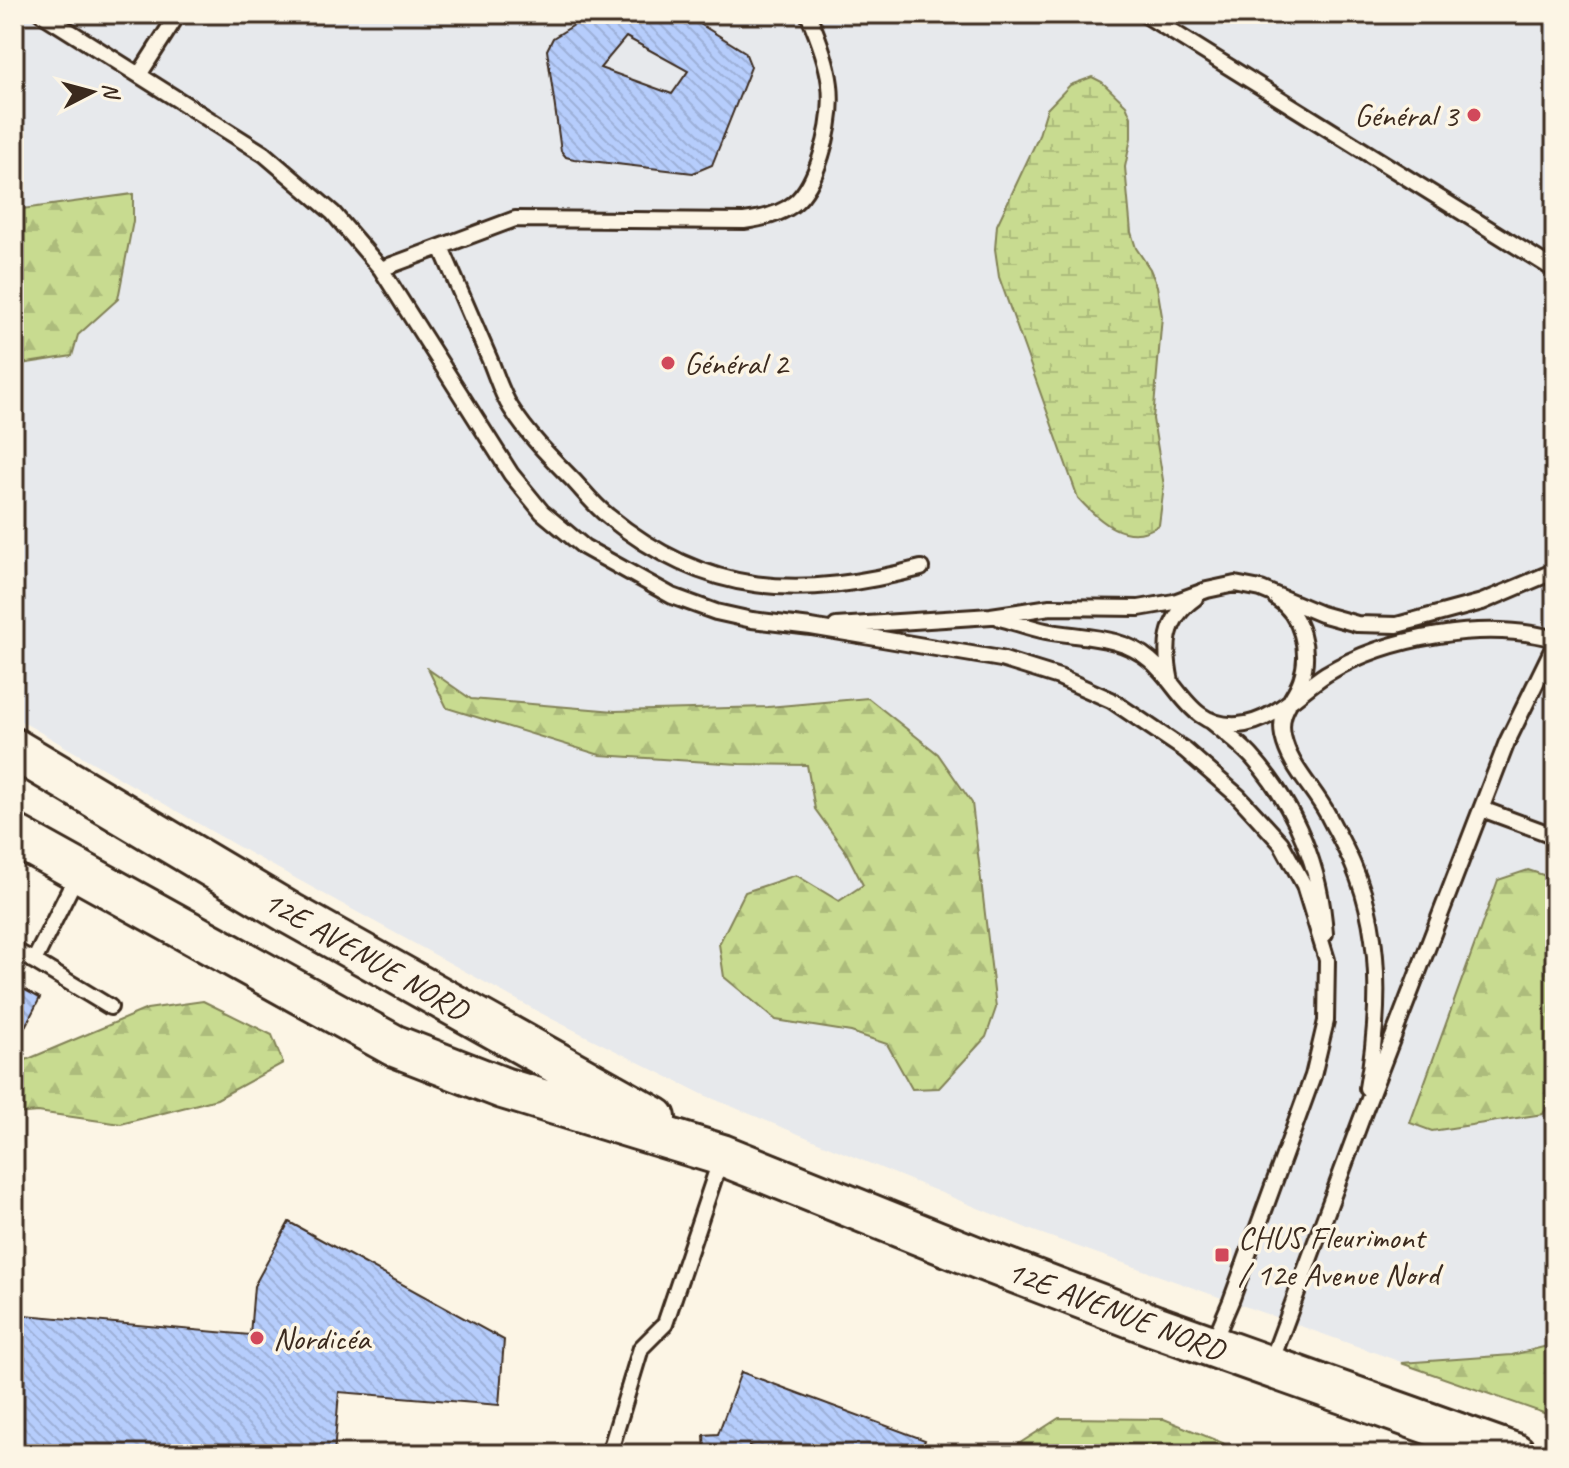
<svg xmlns="http://www.w3.org/2000/svg" width="1569" height="1468" font-family="Caveat,sans-serif">
  <defs>
    <pattern id="forest-firs" width="22" height="20" patternUnits="userSpaceOnUse" patternTransform="scale(2)"><rect width="22" height="20" fill="#c8db90"/><path d="M5 1l3.5 6h-7zM16 11l3.5 6h-7z" fill="#adbc7c"/></pattern>
    <pattern id="wetland-marsh" width="20" height="14" patternUnits="userSpaceOnUse" patternTransform="scale(2)"><rect width="20" height="14" fill="#c8db90"/><path d="M1 5h8M5 5V1M11 12h8M15 12V8" fill="none" stroke="#adbc7c"/></pattern>
    <pattern id="building-back-hatch" width="6" height="6" patternUnits="userSpaceOnUse" patternTransform="scale(2)"><rect width="6" height="6" fill="#b6cdfc"/><path d="M-1 5l2 2M0 0l6 6M5-1l2 2" fill="none" stroke="#9db0d8"/></pattern>
  </defs>
  <rect width="100%" height="100%" fill="#fcf5e5"/>
  <filter id="ink" filterUnits="userSpaceOnUse"><feTurbulence type="fractalNoise" baseFrequency=".0125" numOctaves="2"/><feDisplacementMap in="SourceGraphic" scale="16" xChannelSelector="R" yChannelSelector="G"/><feConvolveMatrix kernelMatrix="1 2 1 2 8 2 1 2 1" color-interpolation-filters="sRGB"/></filter>
  <g filter="url(#ink)">
    <path fill="#e7e9ec" d="M14,14h1541v1403l-524,-187 -327,-135 -154,-77 -313,-172 -223,-129z"/>
    <path fill="url(#forest-firs)" stroke="#828257" stroke-width="2" d="M133,194v27l-15,78 -40,36 -6,21 -58,9v-155z
      M428,669l43,30 144,12 153,-4 100,-9 70,56 34,49 24,205 -10,29 -47,51 -27,1 -25,-45 -36,-12 -75,-12 -52,-43 -5,-33 26,-52 51,-17 43,26 24,-16 -17,-33 -31,-43 -8,-44 -68,-1 -139,-9 -153,-47z
      M1528,870l27,9v216l-12,19 -111,17 -22,-8 88,-243z
      M203,1001l69,34 11,28 -66,36 -96,25 -83,-12 -24,2v-49l133,-56z
      M1555,1344v73l-154,-54 111,-8z
      M1059,1418l105,1 59,24 14,11h-234z"/>
    <path fill="url(#wetland-marsh)" stroke="#828257" stroke-width="2" d="M1092,77l10,5 24,23 5,12v21l-6,29 6,65 5,16 14,21 7,17 5,30 -9,103 11,67 -5,39c-32,22 -60,-4 -81,-27l-79,-221 -4,-28 2,-24 41,-87 9,-29 23,-24z"/>
    <path fill="url(#building-back-hatch)" stroke="#3b2a1e" stroke-width="2" fill-rule="evenodd" d="M592,14h92l61,38 6,15 -39,98 -19,8 -119,-14 -8,-2 -5,-6 -14,-101 6,-12zM626,37l62,34 -16,23 -72,-26z
      M14,984l26,14 -23,44 -3,-1z
      M289,1222l215,118 -5,65 -160,-13 -5,62h-320v-140l236,21 4,-49z
      M741,1372l184,68 -5,14h-149l-22,-8v8h-57l13,-1 -1,-18 14,-1z"/>
    <g fill="none" stroke-linecap="round" stroke-linejoin="round">
      <g stroke="#3b2a1e" stroke-width="20">
        <path id="lane" d="M42,14l222,140 69,59 48,56 130,205 31,38 42,35 88,49 44,16 36,8 59,7 190,32 58,18 52,23 74,50 53,46 43,47 23,42 23,75 -1,61 -13,55 -82,225 -18,42
          M1144,14l411,256
          M139,75l39,-61
          M441,247c16,37 32,74 48,111 7,16 12,35 22,50 16,26 41,51 63,73 11,12 21,25 34,35 100,82 193,83 313,52
          M381,269l134,-50 229,2c46,-6 63,-20 77,-65 18,-56 10,-89 -13,-142
          M1276,598c26,17 35,53 25,82 -7,20 -23,30 -18,56 7,32 30,51 45,79 8,16 18,33 25,50 30,69 27,150 14,223
          M1000,618c15,4 31,10 46,13 36,7 75,4 104,29 30,25 40,68 88,65 36,-3 60,-33 88,-51 62,-38 160,-54 229,-35
          M836,626l155,-10 59,-9 89,1 35,-6 33,-12 28,-6 26,5 60,25 36,10 40,1 85,-23 73,-31
          M1171,682c-7,-34 -7,-62 24,-84
          M1210,720c14,12 30,24 42,37 44,49 69,112 73,177
          M1482,809l73,27
          M77,875l-43,86 76,46
          M14,950l20,11
          M1270,1365l91,-245 146,-378 48,-98
          M609,1454l32,-106 24,-24 57,-169"/>
      </g>
      <g stroke="#3b2a1e" stroke-width="46">
        <path id="secondary" d="M14,749l277,165 364,204
          M14,835l381,211 108,42 219,67 261,105 172,66 360,128"/>
      </g>
      <use href="#lane" stroke="#fcf5e5" stroke-width="14"/>
      <use href="#secondary" stroke="#fcf5e5" stroke-width="40"/>
    </g>
  </g>
  <g fill="#d1495b" stroke="#fcf5e5" stroke-width="3">
    <circle cx="1474" cy="115" r="8"/>
    <circle cx="668" cy="363" r="8"/>
    <rect x="1214" y="1247" width="16" height="16" rx="4"/>
    <circle cx="257" cy="1338" r="8"/>
  </g>
  <g text-anchor="middle" stroke-width="7" stroke-linejoin="round" paint-order="stroke">
    <g font-size="32" fill="#3b2a1e" stroke="#fcf5e5" text-anchor="start">
      <text x="1458" y="126" text-anchor="end">Général 3</text>
      <text x="684" y="374">Général 2</text>
      <text x="1238" y="1248">CHUS Fleurimont<tspan x="1238" dy="37">/ 12e Avenue Nord</tspan></text>
      <text x="273" y="1349">Nordicéa</text>
    </g>
    <g font-size="32" fill="#3b2a1e" stroke="#fcf5e5">
      <text transform="translate(366 955) rotate(30)" y="11">12E AVENUE NORD</text>
      <text transform="translate(1116 1310) rotate(21)" y="11">12E AVENUE NORD</text>
    </g>
  </g>
  <rect width="1569" height="1468" fill="none" stroke="#fcf5e5" stroke-width="48"/>
  <rect x="24" y="24" width="1521" height="1420" fill="none" stroke="#3b2a1e" stroke-width="3" filter="url(#ink)"/>
  <g transform="translate(92 92) rotate(84)" stroke="#fcf5e5" stroke-width="6" paint-order="stroke">
  <path d="M0-6L14 30L0 20L-14 30Z" fill="#3b2a1e"/>
  <text y="-12" font-size="22" font-weight="bold" text-anchor="middle" fill="#3b2a1e">N</text>
  </g>
</svg>
